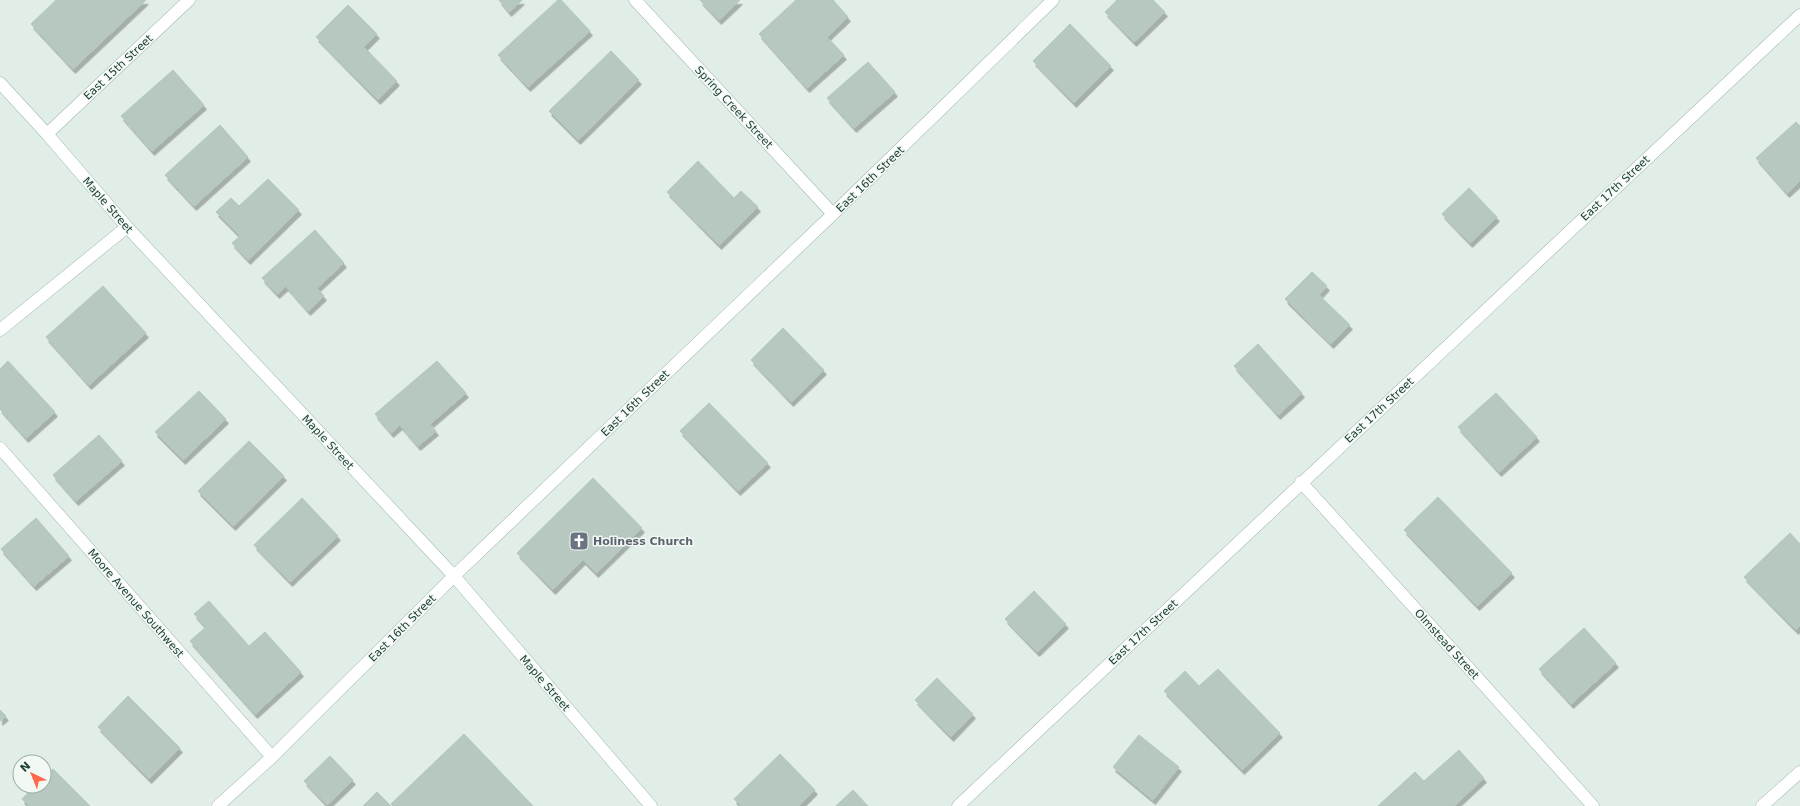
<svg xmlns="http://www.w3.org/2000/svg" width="1800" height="806" font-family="'DejaVu Sans',sans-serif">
  <defs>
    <filter id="shadow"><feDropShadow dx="2.5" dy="4.5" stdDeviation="0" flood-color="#0004"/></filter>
  </defs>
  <rect width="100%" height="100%" fill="#e1ede7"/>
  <path fill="#b6c8bf" stroke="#b2c8bd" filter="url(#shadow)" d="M56,0h90l-73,69 -42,-45z
    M499,0h23l-13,12z
    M558,0h3l29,31 -62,56 -30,-32z
    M700,0h40l-21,20z
    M796,0h37l15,17 -21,20 17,18 -37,33 -48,-54z
    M1117,0h36l12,12 -31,30 -29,-30z
    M348,5l29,29 -13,13 33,34 -19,19 -62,-63z
    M1070,24l41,42 -37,37 -41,-42z
    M611,51l28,29 -61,60 -29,-29z
    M868,62l27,30 -41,36 -27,-30z
    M173,70l31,35 -52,46 -31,-35z
    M1796,122l4,4v55l-13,12 -31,-35z
    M220,125l28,32 -54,49 -29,-31z
    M698,161l36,37 7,-7 17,16 -39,38 -52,-53z
    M268,179l31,31 -51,50 -16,-17 8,-7 -24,-24 15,-14 8,8z
    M1469,188l28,29 -27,26 -28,-29z
    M315,230l29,33 -27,25 7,8 -16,15 -22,-25 -9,8 -15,-16z
    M1312,272l15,14 -8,9 31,30 -19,19 -46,-45z
    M103,286l43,47 -57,52 -43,-48z
    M783,328l41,42 -33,32 -40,-42z
    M1258,344l44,49 -24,22 -44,-49z
    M8,361l47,51 -29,26 -26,-29v-40z
    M437,361l29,32 -36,31 6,7 -18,15 -18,-21 -9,8 -16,-19z
    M199,391l27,28 -43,41 -28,-28z
    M1496,393l41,44 -38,35 -41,-45z
    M709,403l59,60 -30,28 -58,-60z
    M99,435l23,26 -46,40 -23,-26z
    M249,441l35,35 -51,50 -35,-35z
    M593,478l49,50 -46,45 -13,-13 -30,30 -36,-37z
    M1438,497l74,76 -35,33 -73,-76z
    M302,498l36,38 -48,46 -36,-37z
    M36,518l33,38 -35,30 -33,-37z
    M1790,533l10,11v82l-4,4 -52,-53z
    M1034,591l32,33 -29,28 -32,-33z
    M209,601l40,45 16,-14 36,40 -46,42 -65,-73 16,-14 -12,-13z
    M1584,628l32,35 -45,41 -32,-35z
    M1218,669l62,64 -38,37 -78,-79 21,-20 14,15z
    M937,678l36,36 -22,23 -36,-37z
    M128,696l52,52 -31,31 -51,-52z
    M0,710l6,6 -6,5z
    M464,734l69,72h-140l-2,-2z
    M1139,735l40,32 -26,33 -40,-33z
    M1459,750l25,28 -30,28h-76l37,-34 9,9z
    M780,754l35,36 -16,16h-58l-7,-7z
    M330,756l23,24 -26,25 -23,-24z
    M53,769l37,37h-61l-7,-7 13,-13h9v-9z
    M853,790l15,16h-32z
    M377,792l14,14h-28z"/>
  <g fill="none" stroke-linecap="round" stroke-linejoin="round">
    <g stroke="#a3b6ae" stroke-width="13">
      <path id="service" d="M0,448l272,309"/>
    </g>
    <g stroke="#a3b6ae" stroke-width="13">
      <path id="minor" d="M635,0l198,214
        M47,134l142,-134
        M0,330l127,-103
        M1301,482l292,324
        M218,806l54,-49 182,-181 379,-362 220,-214
        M958,806l842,-791
        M1762,806l38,-34"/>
    </g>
    <g stroke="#9ebaae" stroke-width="13">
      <path id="secondary" d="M0,83l47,51 80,93 327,349 197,230"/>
    </g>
    <use href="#service" stroke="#fff" stroke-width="12"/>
    <use href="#minor" stroke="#fff" stroke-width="12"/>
    <use href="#secondary" stroke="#fff" stroke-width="12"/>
  </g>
  <defs>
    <g id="church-square" transform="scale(1)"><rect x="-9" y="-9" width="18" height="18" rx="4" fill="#6b7280" stroke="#f2f9f5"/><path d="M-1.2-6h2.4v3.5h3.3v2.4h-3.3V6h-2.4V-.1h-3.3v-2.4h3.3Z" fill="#fff"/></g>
  </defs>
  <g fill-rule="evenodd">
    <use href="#church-square" x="579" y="541"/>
  </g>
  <g text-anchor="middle" stroke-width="3" stroke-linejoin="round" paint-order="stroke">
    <g font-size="11" fill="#1f4034" stroke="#f2f9f5">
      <text transform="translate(118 67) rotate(-43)" y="4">East 15th Street</text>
      <text transform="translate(734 107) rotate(47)" y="4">Spring Creek Street</text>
      <text transform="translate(870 179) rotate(-44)" y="4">East 16th Street</text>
      <text transform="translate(1615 188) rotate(-43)" y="4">East 17th Street</text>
      <text transform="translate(108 205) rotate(49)" y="4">Maple Street</text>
      <text transform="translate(635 403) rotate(-44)" y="4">East 16th Street</text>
      <text transform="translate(1379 410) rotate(-43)" y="4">East 17th Street</text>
      <text transform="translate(328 442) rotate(47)" y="4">Maple Street</text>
      <text transform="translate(136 603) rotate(49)" y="4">Moore Avenue Southwest</text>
      <text transform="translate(402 628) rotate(-45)" y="4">East 16th Street</text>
      <text transform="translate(1143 632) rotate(-43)" y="4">East 17th Street</text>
      <text transform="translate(1447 644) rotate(48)" y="4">Olmstead Street</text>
      <text transform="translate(545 683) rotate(49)" y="4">Maple Street</text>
    </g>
    <g font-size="11" font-weight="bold" fill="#5b616d" stroke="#f2f9f5" text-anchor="start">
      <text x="593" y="545">Holiness Church</text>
    </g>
  </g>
  <g transform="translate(32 774) rotate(317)"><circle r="19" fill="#f2f9f5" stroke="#9eafa8"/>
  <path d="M0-3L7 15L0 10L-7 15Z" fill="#ff6a4d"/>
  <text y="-6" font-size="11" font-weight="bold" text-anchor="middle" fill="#1f4034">N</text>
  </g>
</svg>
